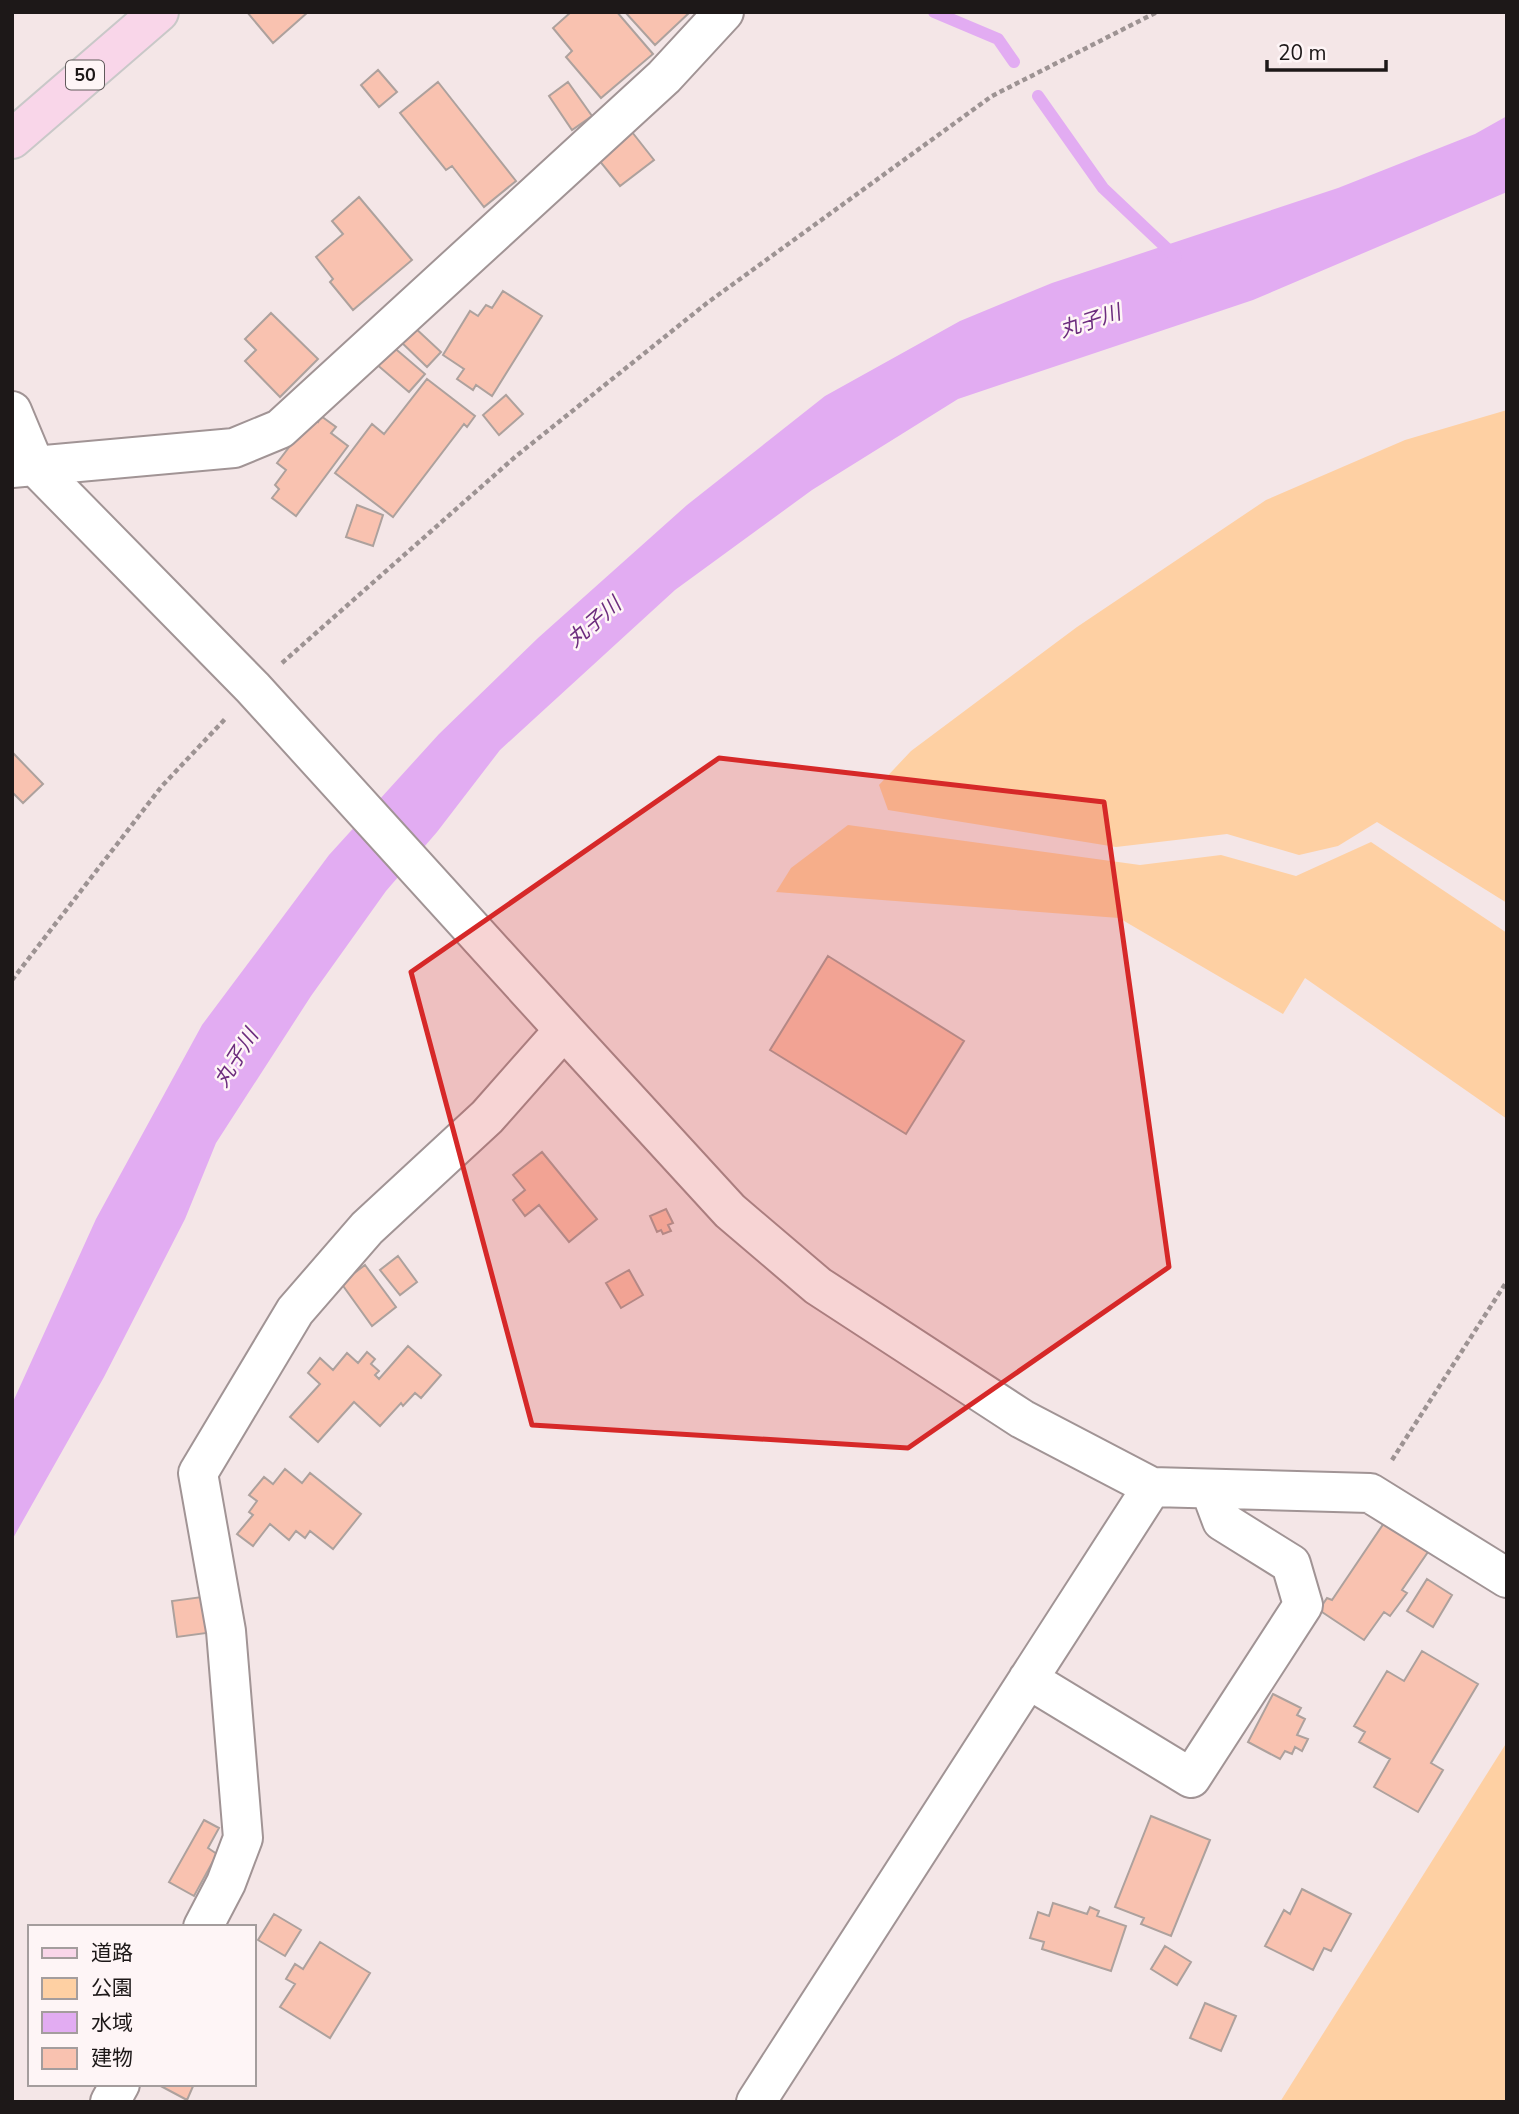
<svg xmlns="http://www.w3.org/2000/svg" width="1519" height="2114" font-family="'Nunito Sans','Noto Sans JP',sans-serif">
  <rect width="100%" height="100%" fill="#f4e6e7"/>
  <path fill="#fed0a3" d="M1507,410v493l-130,-81 -39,24 -39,9 -72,-21 -111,13 -228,-37 -9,-25 32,-34 166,-124 189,-127 139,-60z
    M848,825l292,40 81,-10 75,21 75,-34 136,91v186l-202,-141 -22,36 -164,-96 -343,-26 15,-24z
    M1507,1742v360h-227z"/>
  <path fill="#e2acf2" d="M1507,116v76l-254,108 -295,99 -146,91 -137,100 -175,160 -63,82 -51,59 -75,105 -95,147 -31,76 -81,158 -92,163v-136l84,-185 106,-194 127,-170 110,-121 99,-96 149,-133 138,-109 135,-75 92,-38 286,-95 137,-54z"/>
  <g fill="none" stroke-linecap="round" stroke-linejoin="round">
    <path stroke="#e2acf2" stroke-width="12" d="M934,12l64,27 16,23
      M1038,96l65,92 73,69"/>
  </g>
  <path fill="#f9c2b0" stroke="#ada19d" stroke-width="2" d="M247,12h61l-35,31z
    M571,12h46l36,42 -52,44 -35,-41 6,-6 -19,-23z
    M625,12h65l-35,33z
    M378,70l19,22 -18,15 -18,-22z
    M438,82l78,99 -32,26 -32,-41 -6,4 -46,-57z
    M568,82l24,34 -20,14 -23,-34z
    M632,132l22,28 -34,26 -22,-27z
    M359,197l53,63 -59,50 -23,-28 3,-3 -17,-22 27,-23 -11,-13z
    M503,291l39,25 -50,80 -16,-11 -3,5 -16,-11 7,-10 -21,-14 27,-44 8,5 8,-11 6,3z
    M271,313l47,46 -38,38 -35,-36 11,-11 -11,-11z
    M413,326l28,26 -14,15 -28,-27z
    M391,345l34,29 -16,18 -34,-29z
    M427,379l48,37 -8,11 -3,-3 -71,93 -58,-44 37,-49 12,10z
    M506,395l17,19 -24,21 -16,-20z
    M321,416l15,11 -5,6 17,13 -52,70 -24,-18 7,-9 -4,-4 11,-15 -9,-7 35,-46 6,5z
    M357,505l26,10 -10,31 -27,-9z
    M14,754l29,30 -20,19 -11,-11v-36z
    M828,956l136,85 -58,93 -136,-84z
    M542,1152l55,67 -28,23 -30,-37 -14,11 -12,-16 12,-10 -12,-15z
    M666,1209l7,14 -5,2 3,6 -8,3 -2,-4 -4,2 -7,-16z
    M398,1256l19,26 -17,13 -20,-25z
    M365,1265l31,42 -24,19 -31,-43z
    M629,1270l14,25 -22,13 -15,-25z
    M408,1346l33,29 -20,23 -6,-5 -12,13 -2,-3 -21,23 -26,-24 -36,40 -28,-25 30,-33 -12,-11 12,-15 13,12 14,-17 11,10 9,-11 8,7 -4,5 8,7 -4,4 4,4z
    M285,1469l17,14 8,-10 51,41 -28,35 -23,-18 -5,7 -9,-7 -7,9 -19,-16 -17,22 -16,-12 16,-19 -4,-3 8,-11 -8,-6 15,-18 9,7z
    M1386,1520l44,29 -28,41 5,3 -17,23 -6,-4 -20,28 -45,-30 8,-12 5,2z
    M1427,1579l25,16 -19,32 -26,-16z
    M209,1596l5,36 -37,5 -5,-36z
    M1422,1651l56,33 -47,79 12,7 -25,42 -44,-25 16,-28 -31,-17 6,-10 -11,-6 33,-55 17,10z
    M1273,1694l28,14 -4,7 8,4 -8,16 11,4 -6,12 -7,-4 -3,7 -7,-3 -5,8 -32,-17z
    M1151,1816l59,24 -39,96 -30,-12 3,-6 -29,-11z
    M204,1820l15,8 -11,20 9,6 -23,42 -25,-14z
    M1302,1889l49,25 -20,37 -7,-3 -11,22 -48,-24 19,-36 6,4z
    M1053,1903l34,11 3,-7 9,4 -2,5 29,10 -15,45 -69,-22 2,-7 -14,-4 8,-26 11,4z
    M274,1914l27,16 -16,26 -27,-16z
    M320,1942l50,31 -40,65 -50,-31 15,-23 -9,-5 9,-15 8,5z
    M1165,1946l26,16 -14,23 -26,-16z
    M1205,2003l31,13 -15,35 -31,-13z
    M157,2084h37l-7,16z"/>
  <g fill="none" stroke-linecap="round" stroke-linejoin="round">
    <g stroke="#a19495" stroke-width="42">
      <path id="minor" d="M12,411l23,55 218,222 311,342
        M12,468l222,-20 46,-19 384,-352 60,-65
        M1152,1487l218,6 137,85
        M1028,1679l163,99 112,-173 -12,-41 -69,-43 -12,-32
        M203,1927l23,-44 17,-45 -17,-207 -28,-158 97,-162 72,-83 120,-111 77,-87 166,181 88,75 204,133 130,68 -396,615
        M110,2102l10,-18"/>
    </g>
    <g stroke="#c9c8c8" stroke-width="42">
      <path id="primary" d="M12,139l147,-127"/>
    </g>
    <path stroke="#9d9393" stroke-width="4.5" stroke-dasharray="5 3.5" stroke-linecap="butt" d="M282,663l233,-206 192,-154 285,-207 165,-84
      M12,980l150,-194 64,-68
      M1392,1460l115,-179"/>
    <use href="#minor" stroke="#fff" stroke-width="38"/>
    <use href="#primary" stroke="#f9d6e9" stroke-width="38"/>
  </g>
  <path fill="#d62828" fill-opacity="0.2" stroke="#d62828" stroke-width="5" stroke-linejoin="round" d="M719,758l385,44 65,465 -261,181 -376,-23 -121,-453z"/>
  <g text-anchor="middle" stroke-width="5" stroke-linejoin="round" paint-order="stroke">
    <rect fill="#fef5f6" stroke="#605a5b" stroke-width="2" x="66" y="60.5" width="38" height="29" rx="5"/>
    <g font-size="18" font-weight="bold" fill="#1d1818">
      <text x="85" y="81">50</text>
    </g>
    <g font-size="21" font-style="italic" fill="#6d2d7e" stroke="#fef5f6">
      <text transform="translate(1090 321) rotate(-18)" y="7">丸子川</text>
      <text transform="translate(594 622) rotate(-41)" y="7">丸子川</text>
      <text transform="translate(236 1058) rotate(-58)" y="7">丸子川</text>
    </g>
  </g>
  <rect width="1519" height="2114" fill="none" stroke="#1d1818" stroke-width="28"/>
  <rect x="28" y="1925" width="228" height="161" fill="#fef5f6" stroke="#a49d9d" stroke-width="2"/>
  <rect x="42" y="1948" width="35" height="10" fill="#f9d6e9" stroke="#a49d9d" stroke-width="2"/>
  <text x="91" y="1960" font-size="21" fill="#1d1818">道路</text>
  <rect x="42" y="1978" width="35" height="21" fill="#fed0a3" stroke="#a49d9d" stroke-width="2"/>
  <text x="91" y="1995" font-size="21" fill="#1d1818">公園</text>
  <rect x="42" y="2012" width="35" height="21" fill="#e2acf2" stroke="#a49d9d" stroke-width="2"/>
  <text x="91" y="2030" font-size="21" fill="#1d1818">水域</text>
  <rect x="42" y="2048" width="35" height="21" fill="#f9c2b0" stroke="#a49d9d" stroke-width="2"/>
  <text x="91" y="2065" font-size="21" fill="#1d1818">建物</text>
  <path d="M1267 60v10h119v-10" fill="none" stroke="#1d1818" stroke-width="3.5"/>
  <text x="1278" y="60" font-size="21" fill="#1d1818" stroke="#fef5f6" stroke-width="5" paint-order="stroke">20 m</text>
</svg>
